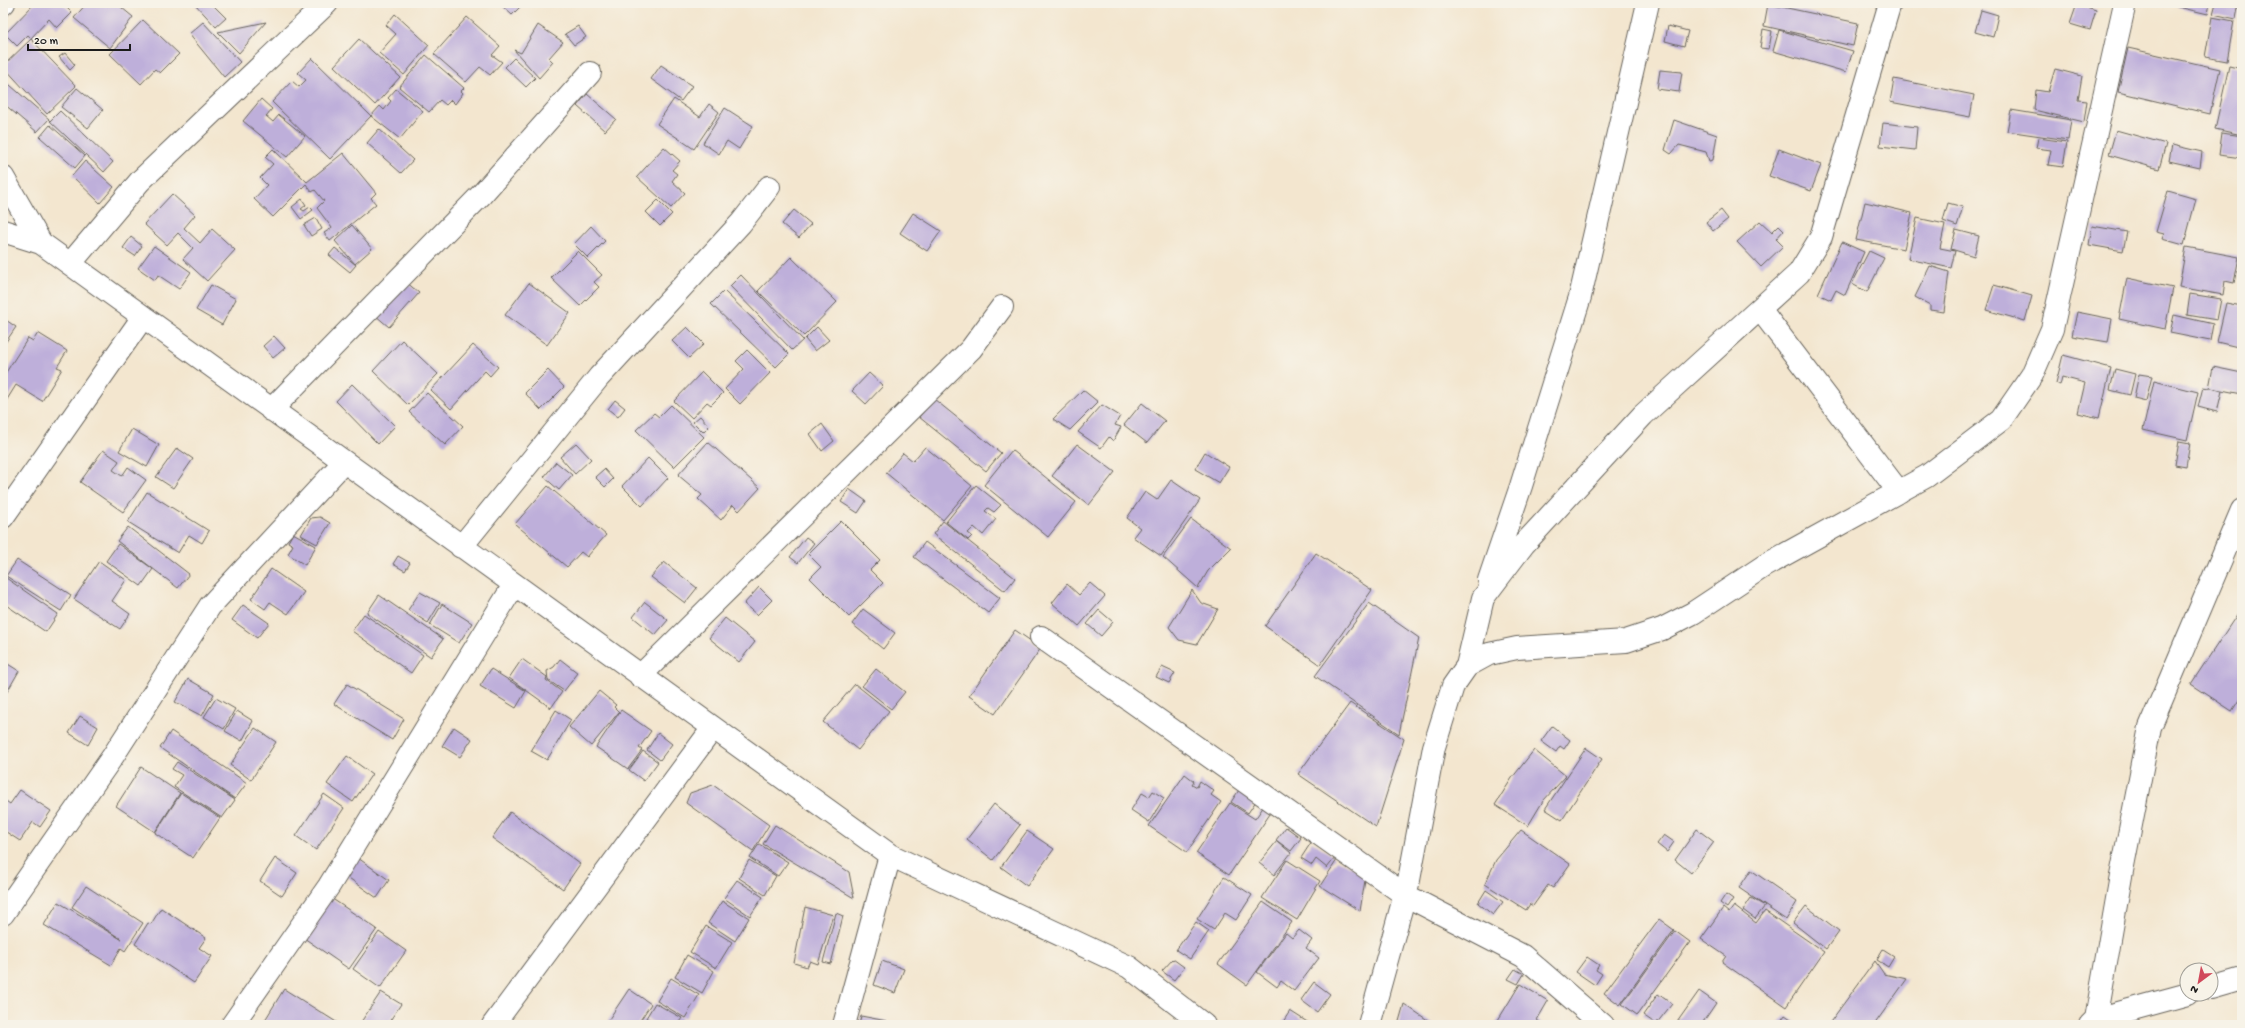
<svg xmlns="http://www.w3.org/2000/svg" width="2245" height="1028" font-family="'Gochi Hand',sans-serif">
  <rect width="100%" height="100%" fill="#f7f3e8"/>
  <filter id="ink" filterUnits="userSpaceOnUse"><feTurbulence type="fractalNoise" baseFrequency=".025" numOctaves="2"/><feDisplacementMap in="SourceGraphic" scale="8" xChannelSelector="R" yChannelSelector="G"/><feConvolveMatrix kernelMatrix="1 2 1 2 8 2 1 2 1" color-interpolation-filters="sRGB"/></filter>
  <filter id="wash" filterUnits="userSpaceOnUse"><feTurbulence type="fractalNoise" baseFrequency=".012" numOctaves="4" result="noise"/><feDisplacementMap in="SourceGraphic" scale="16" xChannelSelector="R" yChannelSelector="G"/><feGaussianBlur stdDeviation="0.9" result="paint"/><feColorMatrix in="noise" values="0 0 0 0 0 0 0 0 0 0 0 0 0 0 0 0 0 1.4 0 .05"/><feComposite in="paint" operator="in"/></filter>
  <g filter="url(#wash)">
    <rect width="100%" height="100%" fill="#f3e6cf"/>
    <g id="blocks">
      <path fill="#beafda" d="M35,3h27l10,10 -15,15 -8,-9 -18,19 -3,-3 -11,11 -12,-12z
        M87,3h29l17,14 -23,31 -36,-30z
        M194,3h17l15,15 -10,9z
        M503,3h21l-12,12 -11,-10z
        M2161,3h49l-2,11z
        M2216,3h23l-3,16 -23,-5z
        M1768,4l90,19 -5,23 -89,-20z
        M2077,4l19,6 -6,20 -20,-6z
        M1981,10l17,5 -5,22 -18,-5z
        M395,14l34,31 -25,30 -25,-22 17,-19 -10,-9z
        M467,17l33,29 -8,9 10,7 -12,13 -10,-8 -14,15 -32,-28z
        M2212,17l22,4 -7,40 -22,-4z
        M143,20l36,34 -19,19 -5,-4 -14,15 -31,-30z
        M203,22l37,40 -16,15 -35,-43z
        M266,22l-27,31 -21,-21z
        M538,25l25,17 -14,16 4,4 -14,16 -25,-28 7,3z
        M578,26l8,11 -12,8 -9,-11z
        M1668,26l20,5 -4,15 -19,-5z
        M1763,29l9,2 -3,18 -9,-1z
        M1779,30l74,21 -7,21 -73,-21z
        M31,39l45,47 -29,28 -44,-48z
        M359,39l41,38 -25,28 -41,-39z
        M2128,48l92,21 -10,45 -92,-22z
        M65,53l10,12 -5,5 -11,-13z
        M426,55l38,33 -3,3 2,2 -8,11 -4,-4 -5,5 -6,-5 -11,12 -30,-25z
        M312,58l59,58 -41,43 -58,-57 20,-21 7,6 7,-7 -8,-7z
        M514,58l21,20 -9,9 -21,-20z
        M661,65l31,21 -11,15 -30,-22z
        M2229,66l13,3v66l-27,-6z
        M2055,69l27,7 -4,24 9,1 -3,21 -50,-12 2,-20 12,2z
        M1660,70l22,2 -3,20 -22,-3z
        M3,79l46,40 -12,13 -34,-29z
        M1894,79l80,16 -4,22 -80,-15z
        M77,88l26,22 -15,18 -27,-21z
        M396,89l27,22 -23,28 -29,-23 9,-10 4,4 7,-9 -3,-3z
        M587,94l29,25 -11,12 -28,-25z
        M261,99l11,10 -6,7 7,6 6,-7 26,21 -18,21 -44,-36z
        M674,99l26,18 9,-13 10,8 -25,37 -37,-25z
        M725,108l28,18 -14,23 -12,-8 -8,13 -16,-11z
        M2011,110l60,10 -3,20 -61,-9z
        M60,111l53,51 -9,10 -54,-51z
        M1674,120l43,15 -4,25 -4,1 -3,-9 -27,-7 -8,9 -6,-4z
        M1883,123l34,4 -2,23 -35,-4z
        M50,125l35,31 -10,12 -35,-31z
        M379,129l34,31 -12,13 -34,-30z
        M2116,130l50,14 -7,25 -50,-14z
        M2222,133l20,3v22l-23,-3z
        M2038,138l29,4 -4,25 -15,-2 3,-15 -15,-2z
        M2172,145l30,7 -2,16 -31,-7z
        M664,147l16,14 -8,9 5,4 -5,7 13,12 -14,15 -34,-31z
        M273,149l34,33 36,-29 33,40 -5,5 5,6 -46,37 -6,-8 8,-5 -15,-20 7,-7 -9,-11 -3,2 -6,-8 -33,33 -19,-18 13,-14 -7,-7 13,-14 -8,-7z
        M1779,149l42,16 -10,26 -42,-15z
        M85,161l29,26 -14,16 -28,-27z
        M2168,191l28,8 -12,46 -22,-6 2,-5 -8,-2z
        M172,194l23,21 -11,13 16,15 12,-14 23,21 -28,31 -24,-22 10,-11 -15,-15 -11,12 -23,-21z
        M302,199l4,6 -5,4 3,2 6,-4 3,3 -12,9 -9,-12z
        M658,200l14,14 -12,12 -14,-14z
        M1865,202l47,11 -8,36 -48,-9z
        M1948,203l15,4 -6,19 -14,-5z
        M794,210l17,14 -12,14 -17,-14z
        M1721,210l7,9 -15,12 -7,-9z
        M913,213l28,18 -14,20 -27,-18z
        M316,218l6,11 -11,7 -7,-11z
        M1917,218l28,6 -5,24 15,3 -4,17 -43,-9z
        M1760,221l12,11 7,-7 5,5 -8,9 7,7 -22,21 -24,-25z
        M352,225l20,24 -17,15 -20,-23z
        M591,226l14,15 -17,17 -14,-14z
        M2092,226l35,6 -4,19 -34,-6z
        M1956,230l23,6 -5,20 -23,-7z
        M131,237l11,9 -7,10 -12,-8z
        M1842,242l22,10 -19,43 -9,-5 -5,10 -13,-6z
        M154,246l37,26 -12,17 -21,-14 -3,5 -17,-12z
        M2186,247l53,10 -5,26 -9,-2 -2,14 -44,-8z
        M335,248l21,17 -6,7 -21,-17z
        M578,251l24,24 -8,7 5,5 -19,19 -29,-28z
        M1869,251l15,7 -17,34 -15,-8z
        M791,257l46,45 -33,34 -46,-45z
        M1930,266l19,6 -5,40 -14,-2v-5l-15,-8z
        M741,275l62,65 -11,10 -62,-64z
        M2127,278l46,10 -8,41 -46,-10z
        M405,281l14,12 -30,34 -14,-12z
        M529,283l41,30 -23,32 -42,-30z
        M211,285l25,14 -14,26 -26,-15z
        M1994,285l38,11 -7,25 -39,-11z
        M724,291l65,63 -13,13 -65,-63z
        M2190,294l31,5 -4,21 -30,-5z
        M2226,303l16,3v42l-25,-6z
        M2077,312l35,7 -4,23 -36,-6z
        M2174,315l39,9 -3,17 -40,-8z
        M3,318l13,9 -13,19z
        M687,327l17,17 -15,14 -17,-17z
        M817,327l12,13 -14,11 -10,-12z
        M38,333l29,18 -10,16 5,2 -20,32 -26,-16 -13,21v-29l25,-39 5,3z
        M274,336l11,12 -12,10 -10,-12z
        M402,340l36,34 -30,31 -35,-34z
        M473,345l25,22 -8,9 -5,-5 -34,38 -20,-19z
        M747,350l23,23 -30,31 -15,-15 19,-20 -8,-8z
        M2063,355l48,13 -12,50 -21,-5 7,-30 -23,-6 -2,8 -4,-2z
        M2213,367l29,6v21l-31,-6 11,3 -5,21 -19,-5 5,-20 6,1z
        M2115,369l20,5 -5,21 -20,-5z
        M548,370l16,17 -23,23 -16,-17z
        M702,372l21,21 -12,12 -4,-3 -15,16 -18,-17z
        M869,373l14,13 -17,18 -14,-13z
        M2139,374l13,2 -6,25 -12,-3z
        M2154,381l44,11 -11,48 -44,-10z
        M352,384l43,42 -17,18 -42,-43z
        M1083,390l15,12 -28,28 -17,-11z
        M427,393l36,33 -18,19 -36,-33z
        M934,399l67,54 -15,18 -67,-54z
        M615,400l10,8 -7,9 -10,-8z
        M1142,403l23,18 -18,22 -23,-18z
        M671,405l33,32 -30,30 -38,-37 18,-17 5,4z
        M1102,405l18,11 -5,9 6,2 -8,14 -4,-4 -8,11 -23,-16z
        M700,416l9,10 -6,6 -10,-10z
        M822,424l12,17 -12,10 -12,-17z
        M132,429l27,16 -12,22 -28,-16z
        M2179,441l11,2 -4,24 -11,-2z
        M708,442l52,46 -21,23 -6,-6 -12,15 -23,-21 4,-4 -24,-20z
        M576,443l15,16 -16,15 -15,-17z
        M1077,444l38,28 -26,33 -37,-29z
        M925,447l47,39 -29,34 -57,-47 17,-20 10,8z
        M177,448l16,11 -20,29 -17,-11z
        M103,450l16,11 -6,9 9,6 6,-9 18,13 -23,32 -43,-30z
        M1012,450l64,52 -28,35 -64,-52z
        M1205,452l24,15 -10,16 -24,-14z
        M648,458l20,20 -26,28 -20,-20z
        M556,462l16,13 -13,15 -15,-13z
        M604,469l9,10 -8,8 -10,-10z
        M1171,480l29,20 -39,56 -28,-19 7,-9 -13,-10 18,-26 12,8z
        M976,485l25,20 -7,7 -6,-4 -3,3 11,8 -13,16 -9,-8 -6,6 4,3 -4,4 -22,-18z
        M548,486l58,49 -19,22 -6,-5 -14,15 -52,-43z
        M849,489l17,12 -8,12 -17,-11z
        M147,492l62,39 -7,12 -13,-8 -11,18 -50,-31z
        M320,517l10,6 -13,21 -16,-9 10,-17z
        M1191,519l40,29 -23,23 -10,17 -35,-31z
        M841,521l39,39 -10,10 13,13 -34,34 -39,-39 11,-11 -13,-13z
        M943,521l72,57 -10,13 -72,-57z
        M128,527l61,47 -11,14 -61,-47z
        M293,533l23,13 -11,19 -17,-11 5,-9 -5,-3z
        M806,537l8,6 -16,20 -8,-6z
        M925,542l75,56 -12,15 -74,-56z
        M118,544l35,25 -12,17 -35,-25z
        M1316,553l56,37 -52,75 -55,-39z
        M398,556l12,7 -5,8 -12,-7z
        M17,560l54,35 -10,16 -55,-35z
        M99,561l27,19 -14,21 18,13 -10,15 -46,-30z
        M664,562l33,26 -12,15 -34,-26z
        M271,569l33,23 -16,22 -18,-12 -5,7 -14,-10z
        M6,578l52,36 -12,18 -43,-29v-21z
        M1090,583l15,13 -26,30 -27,-23 15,-19 12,11z
        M759,587l13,13 -15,15 -13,-11z
        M1192,590l9,13 17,6 -21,35 -18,-4 -10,-13z
        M420,592l20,11 -12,20 -20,-13z
        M379,595l64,44 -12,18 -64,-44z
        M645,602l23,18 -13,15 -22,-18z
        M1369,603l50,35 -20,96 -84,-58z
        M442,604l30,19 -13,20 -29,-18z
        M243,605l26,18 -12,15 -25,-18z
        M2242,607v88l-10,16 -41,-27z
        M863,609l32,24 -12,16 -31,-25z
        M1099,610l14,12 -12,14 -14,-12z
        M364,614l59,41 -12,18 -59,-42z
        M725,618l30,24 -16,20 -30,-24z
        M1015,630l26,18 -46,66 -26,-18z
        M522,659l25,18 -1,3 16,12 -11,16 -42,-30z
        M560,659l18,14 -14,18 -16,-11 -1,-9 7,-4z
        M3,661l16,10 -12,21 -4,-3z
        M1162,667l13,6 -6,10 -13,-6z
        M491,669l35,22 -10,17 -36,-22z
        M876,669l29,23 -14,17 -29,-23z
        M188,679l26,15 -12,22 -27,-14z
        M347,684l57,35 -12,21 -58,-36z
        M855,684l34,27 -31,39 -35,-28z
        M599,691l17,14 -2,2 5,5 -28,34 -22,-19z
        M216,698l19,11 -11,20 -20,-12z
        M1350,703l54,36 -28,88 -78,-53z
        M556,710l15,10 -24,40 -16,-9z
        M621,710l30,21 -12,17 3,2 -14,19 -32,-22z
        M237,711l16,10 -11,20 -17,-10z
        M80,716l18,11 -10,18 -19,-12z
        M1552,726l18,14 -6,9 -4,-3 -4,6 -15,-11z
        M454,727l18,12 -12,18 -18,-11z
        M255,728l21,14 -25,38 -21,-15z
        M171,731l76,52 -12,16 -75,-51z
        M658,733l14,11 -12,16 -13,-10z
        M1586,748l16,11 -40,61 -17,-11z
        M1534,750l32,26 -23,25 -15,25 -33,-21 17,-27z
        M643,751l15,11 -14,19 -15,-11z
        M347,756l25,18 -19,28 -26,-18z
        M177,762l58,38 -13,18 -48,-31 8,-12 -10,-6z
        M141,767l39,26 -25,39 -39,-26z
        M1185,774l9,7 -2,3 5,3 3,-6 14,10 -3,4 10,7 -34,50 -38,-26z
        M713,785l56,40 -16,26 -67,-48 4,-10z
        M20,790l31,21 -11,16 -7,-5 -13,19 -17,-11v-31l7,5z
        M1239,790l17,11 -8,12 -17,-11z
        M1153,791l11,7 -15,24 -18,-12 11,-17 7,4z
        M181,793l39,25 -27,40 -38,-25z
        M324,794l20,14 -28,42 -20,-14z
        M1230,803l25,16 9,-13 8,5 -43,64 -33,-22z
        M994,804l26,21 -27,35 -26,-21z
        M510,812l70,52 -17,25 -71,-51z
        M775,825l74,47 5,26 -91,-54z
        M1286,827l15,11 -10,13 -15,-11z
        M1697,829l17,13 -23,31 -16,-13z
        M1521,830l49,34 -17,24 -5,-3 -15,21 -3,-2 -4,6 -41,-26 11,-24z
        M1027,831l27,18 -27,37 -26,-19z
        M1664,835l10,7 -7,10 -10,-8z
        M1277,841l14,12 -17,22 -15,-12z
        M1312,841l23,17 -8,10 -11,-9 -4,6 -11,-7z
        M759,844l29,18 -10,14 -28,-18z
        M275,858l22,15 -15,23 -22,-15z
        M358,858l31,22 -12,18 -31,-22z
        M749,860l27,16 -11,19 -26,-17z
        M1287,860l33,21 -23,39 -35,-22z
        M1337,860l29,14 -6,37 -40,-25z
        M1751,870l46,32 -11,18 -47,-32z
        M1224,877l28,18 -16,25 -11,-7 -11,17 -17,-11z
        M737,880l26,17 -13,19 -26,-18z
        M86,886l57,37 -18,28 -4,-3 -10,17 -67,-40 14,-23 63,37 -49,-32z
        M1486,890l17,12 -10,13 -15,-12z
        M1726,894l7,5 -6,9 -7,-5z
        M331,898l46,31 -28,40 -45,-31z
        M1751,898l14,8 -10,13 -12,-9z
        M722,901l27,17 -14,23 -27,-18z
        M1263,902l29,20 -45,63 -29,-21z
        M1734,906l22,17 9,-12 59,41 -38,55 -64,-45 4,-6 -25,-17 22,-31 6,5z
        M1806,906l33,25 -13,18 -33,-26z
        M805,907l28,8 -15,49 -8,-3 -3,6 -13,-4z
        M161,908l45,30 -7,10 13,8 -18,27 -59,-39 13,-21 3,1z
        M836,913l7,3 -12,48 -8,-2z
        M1659,919l15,11 -54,75 -16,-12z
        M1196,922l13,9 -19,28 -14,-9z
        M706,926l26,16 -16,26 -26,-16z
        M1299,930l13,10 -6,8 13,10 -25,33 -13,-10 -4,6 -20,-15 29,-39 6,5z
        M1675,931l15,11 -53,73 -15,-11z
        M379,932l27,19 -26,37 -27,-19z
        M1883,950l11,7 -6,10 -11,-7z
        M687,955l27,16 -12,22 -27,-16z
        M1587,957l12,8 -3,5 6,4 -7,11 -19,-13z
        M1173,959l11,8 -10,13 -12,-9z
        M882,961l22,8 -9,24 -21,-8z
        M1875,961l9,13 23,5 -33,46h-46z
        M1515,969l9,5 -6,10 -10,-5z
        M671,978l28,17 -14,23 -28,-17z
        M1314,982l16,12 -13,18 -16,-12z
        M1520,984l28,17 -11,19 7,5h-49z
        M284,989l57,36h-79z
        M629,989l22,15 -14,21h-32z
        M1699,991l17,12 -15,22h-26z
        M381,992l20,12 -14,21h-28z
        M1658,994l14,10 -16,20 -13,-9z
        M655,1003l27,15 -5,7h-19l-12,-7z
        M1404,1004l31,21h-37z
        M1290,1011l22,14h-31z
        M1785,1015l15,10h-22z
        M861,1016l26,5 -1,4h-27z
        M644,1019l10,6h-15z"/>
    </g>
  </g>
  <g filter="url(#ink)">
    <use href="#blocks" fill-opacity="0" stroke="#67635b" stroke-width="1"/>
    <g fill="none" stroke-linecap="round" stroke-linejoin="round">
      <g stroke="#67635b" stroke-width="24">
        <path id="minor" d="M3,4l1,-1
          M3,177l38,66
          M3,231l38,12 849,612 239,112 75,58
          M70,264l70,-83 187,-178
          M1760,309l139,183
          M271,410l211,-216 108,-121
          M3,517l140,-200
          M461,547l138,-170 142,-154 28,-36
          M1489,580l32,-94 59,-189 68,-294
          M1041,637l364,258 118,61 80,69
          M1467,666l16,-68 41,-54 119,-129 156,-142 22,-36 69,-234
          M640,676l331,-327 31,-42
          M3,914l110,-158 97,-150 134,-144
          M2211,988l31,-9
          M232,1025l97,-139 185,-301
          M493,1025l220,-297
          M844,1025l46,-170
          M1369,1025l40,-145 25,-133 19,-61 14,-20 22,-12 28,-6 109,-7 36,-12 31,-16 71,-47 163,-90 74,-56 31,-45 20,-46 73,-326
          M2090,1025l6,-6 92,-25
          M2105,1025l-9,-6 25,-143 29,-149 92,-217"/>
      </g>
      <use href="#minor" stroke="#fff" stroke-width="22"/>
    </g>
  </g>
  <rect width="2245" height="1028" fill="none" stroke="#f7f3e8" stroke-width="16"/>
  <g transform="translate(2199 982) rotate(212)"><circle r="19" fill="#f7f3e8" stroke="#9f9d96"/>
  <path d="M0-3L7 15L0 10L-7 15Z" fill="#d1495b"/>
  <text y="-6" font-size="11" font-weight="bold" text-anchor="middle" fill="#1c1c1c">N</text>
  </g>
  <path d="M28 44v6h102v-6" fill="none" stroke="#1c1c1c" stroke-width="2"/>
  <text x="34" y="44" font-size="12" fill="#1c1c1c" stroke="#f7f3e8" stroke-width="3" paint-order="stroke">20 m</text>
</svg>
